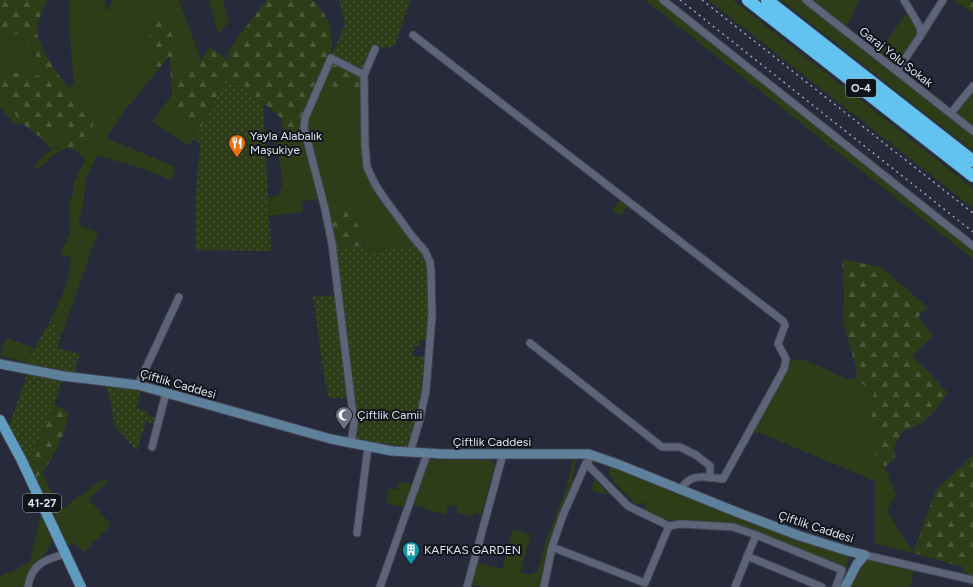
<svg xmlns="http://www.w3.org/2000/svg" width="973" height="587" font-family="Figtree,sans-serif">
  <defs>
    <pattern id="forest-firs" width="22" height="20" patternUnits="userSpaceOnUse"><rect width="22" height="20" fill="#2c3d18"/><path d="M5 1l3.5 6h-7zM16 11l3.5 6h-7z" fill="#4a593a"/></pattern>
    <pattern id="park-dots" width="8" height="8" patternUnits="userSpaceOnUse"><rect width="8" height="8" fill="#2c3d18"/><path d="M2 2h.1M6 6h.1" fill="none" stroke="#4a593a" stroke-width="1.8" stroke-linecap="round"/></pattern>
  </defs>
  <rect width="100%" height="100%" fill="#262a3b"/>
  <path fill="#2c3d18" d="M70,0h35l1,12 7,-12h66l22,60 -21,20 -8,-49 -20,19 6,20 -39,48 -12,20 68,29 -3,13 -40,-15 -35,-9 -11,22 -3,28 -5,19 20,7 -37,105 -4,-3 -2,-8 -5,-5c10,-21 20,-39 21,-63l-11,-4 10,-21 -1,-31 4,-8v-10l12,-24 -6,-7 1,-7h-21l-8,3 -10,-11 7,-1 5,-6 9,-4 5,2 5,9 20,-21 -24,-30 6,-2 -5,-60z
    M209,0h14l6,22 -11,12z
    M645,0h16l312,247v12z
    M708,0h25l240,188v20z
    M781,0h23l169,133v18z
    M810,0h49l-13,28z
    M900,0h3l15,25 1,8 -21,32 -4,1 -16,-13 29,-41z
    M24,33l5,13 15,22 -2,8c-14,-2 -29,-5 -42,-1v-38z
    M323,80l17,10 23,7 2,69 52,78 -50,10 -5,-20 -34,-27 -21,-80 2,-13z
    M973,81v46l-21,-17z
    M0,84l18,36 5,3 -7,1 -16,-16z
    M173,93l4,17 12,17 9,7 -9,12 -37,-24z
    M302,134l18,64 -18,4 1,10 -34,4 -1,-18 11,-3 4,-11 -6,-42 17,-3z
    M619,200l9,6 -8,10 -8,-6z
    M6,338l29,10 -8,15 -27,-7z
    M795,359l13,2 39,18h8l19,12 -3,32 9,17 -5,13 10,14 11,28 -9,15 26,43 -38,-9v-63l-115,-48h-7l-4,-4 35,-64z
    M573,458h3l-4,23 5,2 -8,9 -19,47 -9,48h-59l-11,-3 6,-22 25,7 11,-40 18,6 -11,37 12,3 2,-3h3l10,-35 19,-47z
    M427,460h59l5,1 4,3 -14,51 -6,-2 -3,4 -16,-5 2,-5 -9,-2 -4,10 -34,-11z
    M611,463l238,94 -3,12 -112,-46 -33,-2 -21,-1 -7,2 -28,-11 1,-8 -11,1 -22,-23 -4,-8z
    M42,473l17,34 4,1 42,-30 2,4 -18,17 22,26 -27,27 -9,-9 -7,3 -32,-68z
    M595,479l12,14 -1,2 -15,-5z
    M398,482l14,2 -8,23 -18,-4 3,-15 8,2z
    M42,510c3,7 9,16 10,23 2,23 -26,32 -28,54h-24v-11l17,-7 13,-8z
    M973,556v20l-9,-2 -1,-7z
    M870,559l45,8 -5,20h-60c4,-12 8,-25 20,-28z"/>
  <path fill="url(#forest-firs)" d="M0,0h47c-3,6 -11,26 -10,32 4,22 26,49 40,66 4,5 13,13 15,19 3,11 -2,22 -11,26l-9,-5 -5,-9 -5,-2 -9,4 -5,6 -7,1 -23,-18 -18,-36v-9c13,-4 28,-1 42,1l2,-8 -15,-22 -5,-13 -24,4z
    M267,0h45c16,15 20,25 20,48l-30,86 -8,5 -9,2 -4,-23 -12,-11 -18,-10 -24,-21 -29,58c-7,-6 -16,-15 -21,-24 -6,-13 -6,-38 -8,-54l-11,14c-4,-13 -13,-30 -5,-43 3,-3 7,-6 9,-9l5,3 5,10 8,49 21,-20 9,-13 16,12 6,-14z
    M952,0h18l3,2v11z
    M332,62l27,13 2,3 2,19 -23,-7 -17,-9z
    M73,141l7,5 -1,7 -8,-5 -10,2 -27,21c2,-17 25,-25 39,-30z
    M349,206l13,28 2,11 -28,4 -8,-42z
    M842,259l39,8 46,40 -9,10 15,18 -20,21 34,36c-12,21 -20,31 -44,39l-9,16 1,11 -10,9 -11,-14 6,-13 -9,-17 3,-31 -19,-13 2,-8 -14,-50 1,-28z
    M54,405l14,6c2,17 -19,57 -32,67l-7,-14z
    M973,455v101l-10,11 -50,-14 23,-63z"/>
  <path fill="url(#park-dots)" d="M339,0h71l-15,46 -20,3 -11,26 -33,-17 14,-34z
    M227,76l24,21 12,7 8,147 -75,-1v-60l4,-47 -6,-4 4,-5z
    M417,244l6,9 7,16 -2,71h-9v6h-5l-1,10 11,1v3l-3,28 1,12 -13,47 -55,-8 -18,-190 28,-4 3,9z
    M335,295l13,103h-19l-5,-22 -11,-79z
    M50,321l5,5 2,8 4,3 -4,11 23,6 -6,19 -47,-10z
    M27,374l35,7 -8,24 -25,59 -20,-38z
    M105,386l36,4 -4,18 11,3 -1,4 9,3 -1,6 -9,-3 -9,30 -22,-25 -6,-32z"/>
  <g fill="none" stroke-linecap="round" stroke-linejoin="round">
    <g stroke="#414452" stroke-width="9">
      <path id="street" d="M663,0l310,246
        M806,0l167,131
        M413,35l370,286 2,4 -7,19 8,15 -2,10 -61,110c-16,-2 -34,-7 -42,11
        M921,35l22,-35
        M375,49l-11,26 1,70 2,22 8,17 7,11 30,41 13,15 5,11 1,9 1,44 -6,75 -6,29 -10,34
        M897,71l24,-36 -1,-8 -16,-27
        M951,113l22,-27
        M530,343l132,104h18l16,8 14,11v12
        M138,385l41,-88
        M351,444l3,-21 -22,-179 -7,-35 -21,-81 1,-10 26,-60 33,17
        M152,447l14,-54
        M586,463l42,43 41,20 12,-2 52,3 23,8 -21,52
        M357,533l11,-86
        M756,535l86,35 -6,17
        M552,547l93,36 24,-57
        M865,555l108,25
        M747,556l75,31
        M28,587c3,-23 18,-28 37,-33
        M380,587l47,-133
        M467,587l36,-133
        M544,587l8,-40 11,-32 23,-52 3,-3"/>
    </g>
    <g stroke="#414452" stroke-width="11">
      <path id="secondary" d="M0,364l63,12 75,9 193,54 61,12 52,3h145l31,11 114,46 66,25 48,15 17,4
        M845,587l12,-23 8,-9"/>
    </g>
    <g stroke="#414452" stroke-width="12">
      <path id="primary" d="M0,420l21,39 60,128"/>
    </g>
    <g stroke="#414452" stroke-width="14">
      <path id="highway" d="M748,0l225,176
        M767,0l206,161"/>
    </g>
    <use href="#street" stroke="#5e6477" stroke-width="7"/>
    <use href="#secondary" stroke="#5f809b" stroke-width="9"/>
    <use href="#primary" stroke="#609cc0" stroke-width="10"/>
    <use href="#highway" stroke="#62c2f0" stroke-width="12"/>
    <path stroke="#9fa3b0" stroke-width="1.5" stroke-dasharray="2 4" stroke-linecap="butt" d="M680,0l293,232
      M702,0l271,213"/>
  </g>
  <defs>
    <g id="restaurant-pin" transform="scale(0.9)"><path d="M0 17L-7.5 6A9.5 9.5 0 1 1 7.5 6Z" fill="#e8710a" stroke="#11131a"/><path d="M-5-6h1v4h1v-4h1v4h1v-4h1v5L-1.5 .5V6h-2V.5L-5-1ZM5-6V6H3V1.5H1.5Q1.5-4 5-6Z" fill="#fff"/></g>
    <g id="mosque-pin" transform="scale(0.9)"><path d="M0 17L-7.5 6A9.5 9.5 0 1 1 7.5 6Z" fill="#6b7280" stroke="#11131a"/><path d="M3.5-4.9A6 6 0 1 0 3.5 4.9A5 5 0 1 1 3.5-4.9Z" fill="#fff"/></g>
    <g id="building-pin" transform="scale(0.9)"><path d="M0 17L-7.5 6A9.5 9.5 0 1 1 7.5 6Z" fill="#0f9aa8" stroke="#11131a"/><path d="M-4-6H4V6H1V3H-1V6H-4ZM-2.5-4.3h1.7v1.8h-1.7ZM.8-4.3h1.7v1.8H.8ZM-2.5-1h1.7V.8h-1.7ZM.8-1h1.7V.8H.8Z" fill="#fff"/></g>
  </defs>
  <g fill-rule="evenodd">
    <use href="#restaurant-pin" x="237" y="143"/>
    <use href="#mosque-pin" x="344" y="415"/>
    <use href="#building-pin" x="411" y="550"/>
  </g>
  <g text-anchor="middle" stroke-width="4" stroke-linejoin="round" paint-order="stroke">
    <g fill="#11131a" stroke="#a1a5ae" stroke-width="1">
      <rect x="846" y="79" width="30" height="18" rx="3"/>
      <rect x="23" y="494" width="38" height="18" rx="3"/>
    </g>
    <g font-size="11" font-weight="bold" fill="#dfe3ee">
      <text x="861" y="92">O-4</text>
      <text x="42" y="507">41-27</text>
    </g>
    <g font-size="12" fill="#dfe3ee" stroke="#11131a">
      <text transform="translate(896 57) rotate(38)" y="4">Garaj Yolu Sokak</text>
      <text transform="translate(178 384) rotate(16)" y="4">Çiftlik Caddesi</text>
      <text x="492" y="446">Çiftlik Caddesi</text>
      <text transform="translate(816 527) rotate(18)" y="4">Çiftlik Caddesi</text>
    </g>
    <g font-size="12" fill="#dfe3ee" stroke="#11131a" text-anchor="start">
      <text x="250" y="140">Yayla Alabalık<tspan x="250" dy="14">Maşukiye</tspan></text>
      <text x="357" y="419">Çiftlik Camii</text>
      <text x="424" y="554">KAFKAS GARDEN</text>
    </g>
  </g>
</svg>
